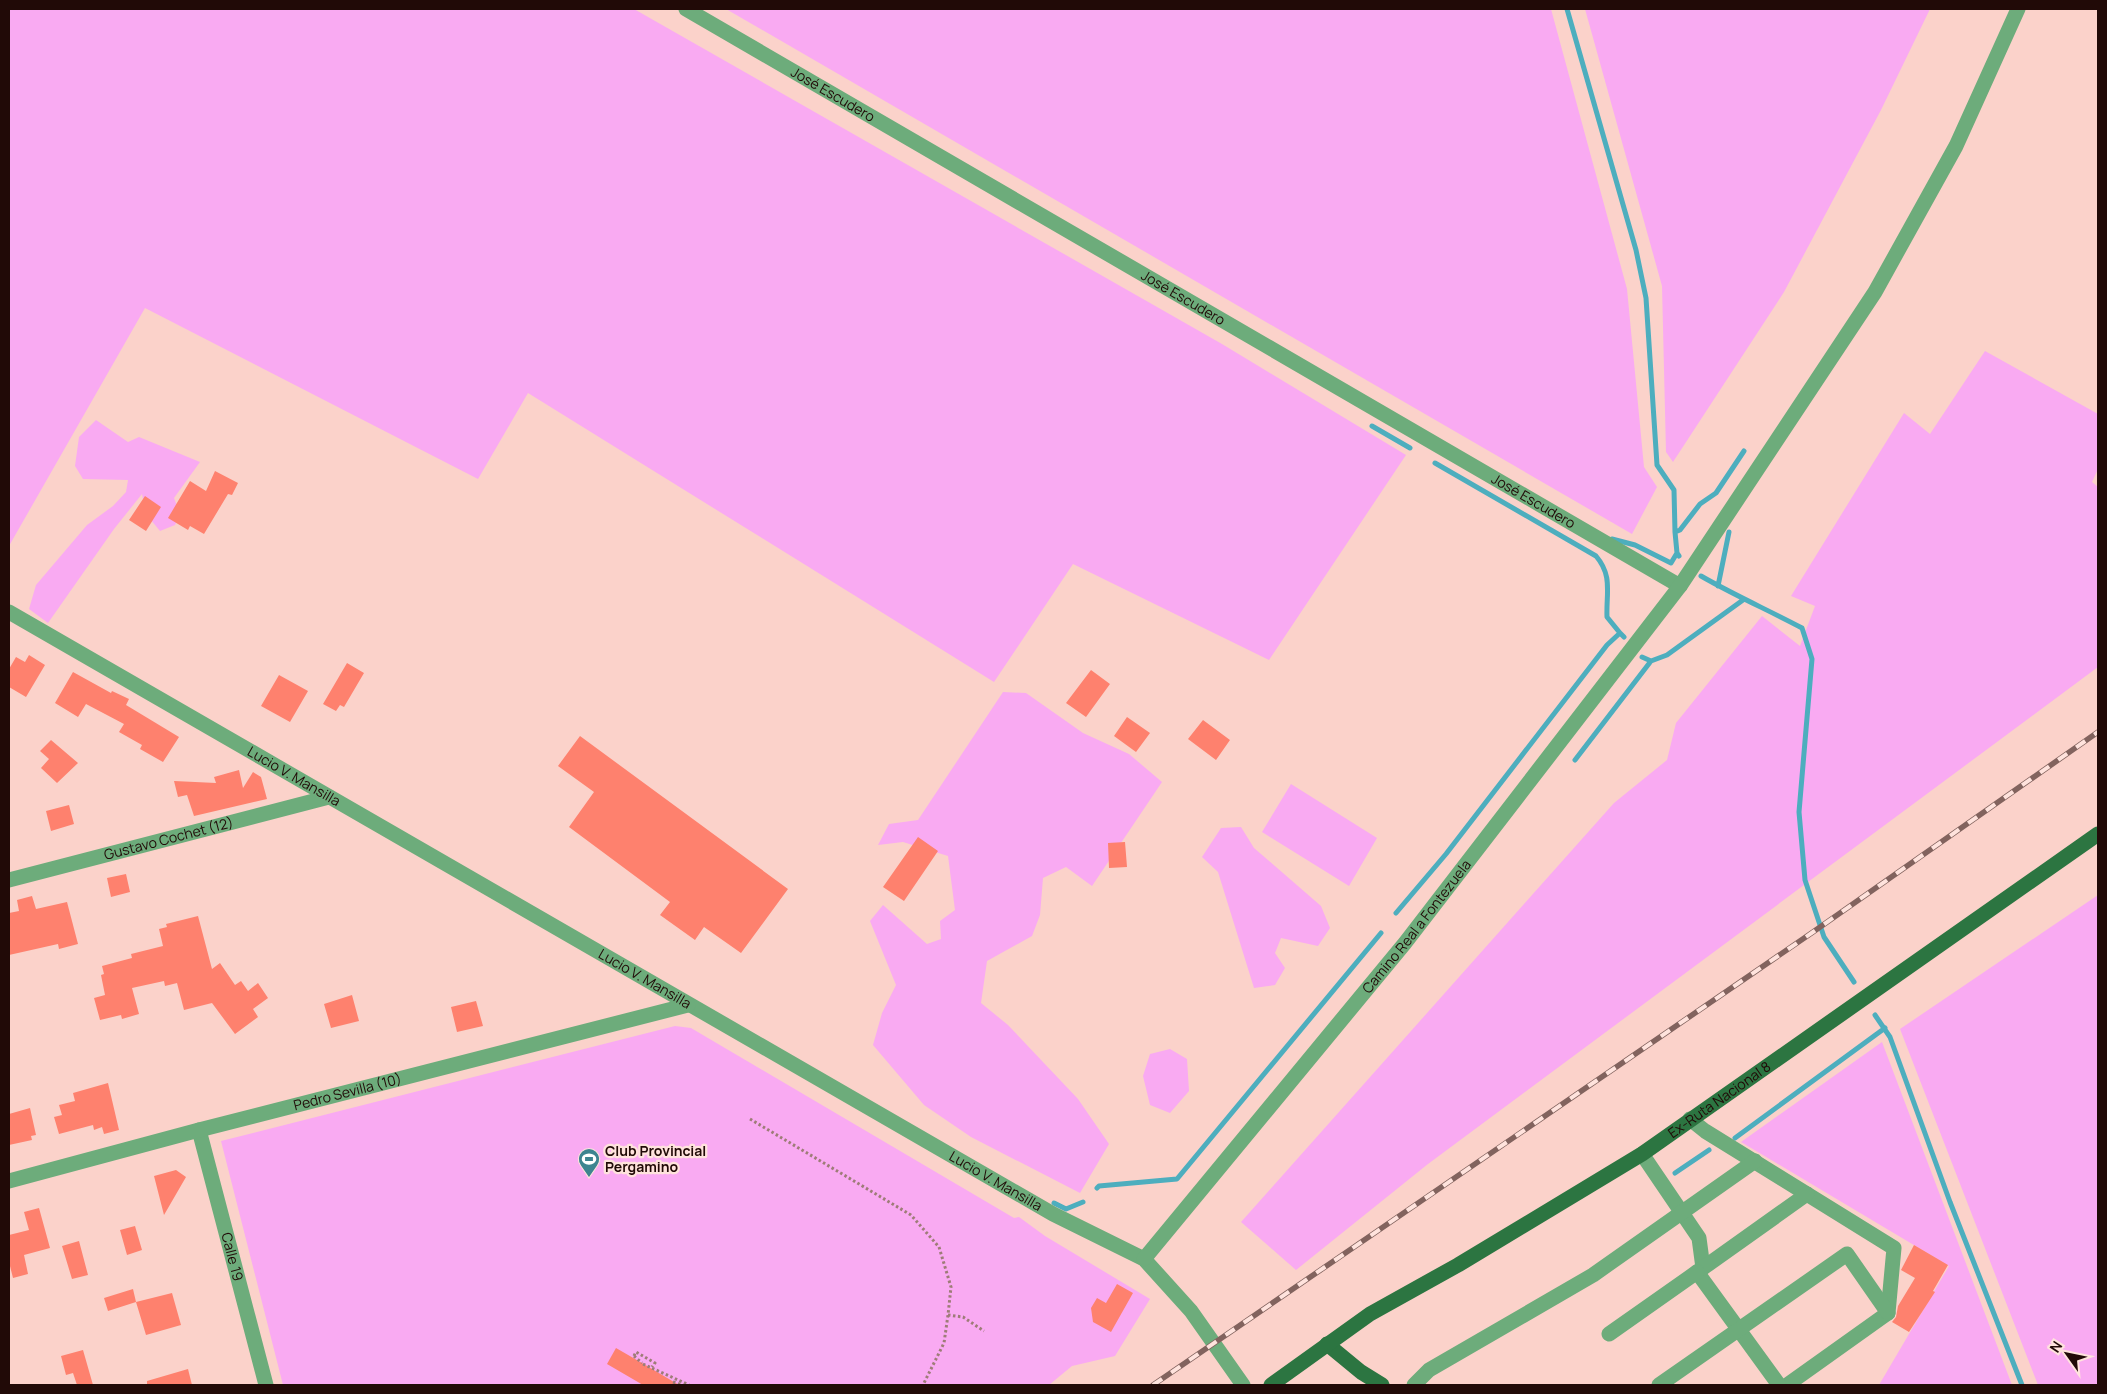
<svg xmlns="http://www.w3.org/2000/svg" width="2107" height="1394" font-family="Manrope,sans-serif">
  <rect width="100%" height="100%" fill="#fbd2ca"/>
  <path fill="#f9aaf2" d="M9,9h625l588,335 184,111 -137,205 -196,-96 -79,118 -466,-289 -50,86 -333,-171 -136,238z
    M726,9h825l76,280 17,178 13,20 -25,47z
    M1585,9h345l-49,101 -97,182 -111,170 -7,-10 -4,-166z
    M1985,351l113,63v55l-6,13 6,5v180l-670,497 -132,106 -55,-48 373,-419 53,-43 9,-37 86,-107 38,30 15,-40 -24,-10 113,-183 26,21z
    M96,420l32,22 11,-5 61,25 -26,36 6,16 -5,11 -15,6 -14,-17 -4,-20 -28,35 -66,94 -19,-14 7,-24 51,-60 26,-19 13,-14 2,-12 -45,-1 -8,-13 4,-29z
    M1003,692l23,1 57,40 46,21 33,28 -70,104 -26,-19 -23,11 -3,37 -8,21 -45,25 -6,42 27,22 70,74 31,45 -29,49 -109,-56 -47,-32 -51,-60 9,-32 14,-28 -26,-64 13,-16 44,39 14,-5 -1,-18 15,-11 -7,-54 -45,-14 -25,3 11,-21 29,-4z
    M1291,784l86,54 -28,48 -87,-54z
    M1241,827l13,21 67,58 9,22 -12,18 -37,-8 -6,15 10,15 -10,17 -21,3 -36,-116 -16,-15 19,-29z
    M2098,895v490h-60l-138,-356z
    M675,1026l16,2 323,190 5,-1 26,19 105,63 -35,57 -43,10 -23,19h-766l-62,-244z
    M1882,1042l130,343h-133l70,-119 -208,-124z
    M1170,1049l17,10 2,32 -19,22 -20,-8 -7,-29 7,-22z"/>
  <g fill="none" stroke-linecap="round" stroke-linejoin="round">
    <path stroke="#4daebe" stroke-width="5" d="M1567,9l69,241 10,48 11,167 17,25 1,42 2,21 2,3
      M1372,426l38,22
      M1435,463l161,93c17,20 10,37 11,61l13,16
      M1675,532l5,-2 20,-26 16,-11 28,-42
      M1612,539l23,6 36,18 6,-10
      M1701,576c33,19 67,34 101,52l10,31 -13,153 6,68 19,57 30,45
      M1718,586l11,-54
      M1642,657l9,4
      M1575,760l76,-99 16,-6 76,-55
      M1396,913l50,-59 161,-209 13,-12 4,4
      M1875,1015l15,22 60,165 72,183
      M1735,1138l150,-110
      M1675,1173l34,-23
      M1097,1188l2,-2 78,-7 204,-246
      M1054,1203l12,6 17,-7"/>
  </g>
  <path fill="#fe816e" d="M215,471l23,12 -6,12 -4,-1 -24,40 -14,-8 -2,4 -20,-12 22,-37 16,10z
    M145,496l16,11 -15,24 -17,-11z
    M29,655l16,10 -19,32 -17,-10v-18l7,-12 9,5z
    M347,663l17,10 -20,34 -4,-2 -4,6 -13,-7z
    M1091,670l19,14 -24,33 -20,-14z
    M73,672l38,21 1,-2 17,8 -3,6 53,32 -16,25 -23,-13 2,-4 -23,-13 5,-8 -38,-20 -8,13 -23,-14z
    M279,675l29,16 -18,31 -29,-16z
    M1127,717l23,16 -14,19 -22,-16z
    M1203,720l27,20 -14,20 -28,-21z
    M580,736l208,153 -47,64 -37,-26 -9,13 -35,-25 10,-13 -101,-75 25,-35 -36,-26z
    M51,740l27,23 -21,20 -16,-15 8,-9 -9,-8z
    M239,770l4,18 10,-16 8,5 6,22 -73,17 -7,-21 -9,2 -4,-16 42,2 -2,-6z
    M69,805l5,19 -23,7 -5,-20z
    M918,837l20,14 -34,50 -21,-14z
    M1125,842l2,25 -18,1 -1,-25z
    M126,874l4,18 -19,5 -4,-19z
    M32,896l4,13 31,-7 11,42 -19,5 -1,-5 -49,11v-42l10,-2 -2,-11z
    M198,916l14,53 8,-6 15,22 6,-4 7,10 10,-8 10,15 -15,11 5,8 -23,17 -23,-31 -28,7 -7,-27 -12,3 -1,-5 -32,7 7,26 -17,5 -1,-4 -21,5 -6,-22 11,-3 -4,-20 3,-1 -2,-8 30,-8 -1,-4 32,-8 -4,-17 8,-2 -1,-3z
    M352,995l7,26 -28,7 -7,-24z
    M476,1001l7,25 -26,6 -6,-25z
    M108,1083l11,47 -15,4 -2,-7 -8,3 -1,-5 -34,9 -5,-17 8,-2 -3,-10 16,-4 -2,-8z
    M30,1108l6,27 -5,1 1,4 -23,5v-31z
    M176,1170l10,7 -22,38 -10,-39z
    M39,1208l11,40 -26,7 4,19 -15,4 -4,-16v-27l20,-5 -5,-18z
    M135,1226l7,24 -15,5 -7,-25z
    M79,1241l9,34 -16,4 -10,-33z
    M1914,1245l34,20 -15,26 2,1 -26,40 -17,-10 4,-5 2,-11 17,-28 -14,-8z
    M1117,1284l16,9 -22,39 -18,-10 -2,-14 6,-10 9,5z
    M133,1289l3,13 -28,9 -4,-13z
    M172,1293l9,32 -35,10 -10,-33z
    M616,1348l26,15 37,22h-36l-36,-21z
    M83,1350l10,35h-16l-4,-12 -7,2 -5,-19z
    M188,1369l4,16h-45v-4z"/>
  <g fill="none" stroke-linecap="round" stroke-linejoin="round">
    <path stroke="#9e7c77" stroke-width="3" stroke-dasharray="2.5 2.5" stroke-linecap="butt" d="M750,1119l161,96 28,32 12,40 -3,28 -4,28 -21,42
      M948,1315l15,2 21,14
      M634,1356l2,-4 19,11 -3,4
      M634,1356l8,7
      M643,1364l46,21
      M673,1382l9,3"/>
    <g stroke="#6dac7b" stroke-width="15">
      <path id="s1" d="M686,9l994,577"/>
      <path id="s2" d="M9,612l1044,602 91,45 47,52 52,74"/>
      <path id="s3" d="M9,880l320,-83"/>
      <path d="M1690,1119l15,12 189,117 -6,65 -101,72"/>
      <path id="s4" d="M199,1130l67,255"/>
      <path d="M1642,1154l57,84 4,30 -6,4 82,113"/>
      <path id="s5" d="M9,1181l190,-51 489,-125"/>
      <path id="s6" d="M1144,1259l261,-316 275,-357 195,-294 81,-146 62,-137"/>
      <path d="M1703,1268l104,-74"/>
      <path d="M1609,1334l88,-62"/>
      <path d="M1414,1385l15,-15 164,-95 162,-114"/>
      <path d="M1659,1385l188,-131 41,59"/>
    </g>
    <g stroke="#2c7541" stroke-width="15">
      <path d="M1327,1344l34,28 21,13"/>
      <path id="s7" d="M1271,1385l99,-71 88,-49 184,-111 456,-320"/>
    </g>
    <g stroke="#82635e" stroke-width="5.5">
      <path id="rail" d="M1153,1385l660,-453 285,-200"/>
    </g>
    <use href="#rail" stroke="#ffe3dd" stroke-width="4" stroke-dasharray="11" stroke-linecap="butt"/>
  </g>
  <defs>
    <g id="stadium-pin" transform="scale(1.125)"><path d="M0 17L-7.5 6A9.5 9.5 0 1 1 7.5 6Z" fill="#3e8490" stroke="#ffe3dd"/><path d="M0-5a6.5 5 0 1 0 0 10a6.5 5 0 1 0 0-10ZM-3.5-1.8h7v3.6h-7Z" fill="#fff"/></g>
  </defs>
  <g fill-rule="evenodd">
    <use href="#stadium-pin" x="589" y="1159"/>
  </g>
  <g text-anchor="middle" stroke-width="4.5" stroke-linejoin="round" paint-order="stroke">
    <g font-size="14" fill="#210a07" stroke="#ffe3dd">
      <text dy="5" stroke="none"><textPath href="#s1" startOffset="170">José Escudero</textPath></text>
      <text dy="5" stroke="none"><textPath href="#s1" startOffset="575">José Escudero</textPath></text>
      <text dy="5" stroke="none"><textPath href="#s1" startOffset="980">José Escudero</textPath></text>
      <text dy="5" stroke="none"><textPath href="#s2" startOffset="329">Lucio V. Mansilla</textPath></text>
      <text dy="5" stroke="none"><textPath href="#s3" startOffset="165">Gustavo Cochet (12)</textPath></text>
      <text dy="5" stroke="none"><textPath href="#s6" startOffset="430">Camino Real a Fontezuela</textPath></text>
      <text dy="5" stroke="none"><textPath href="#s2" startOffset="734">Lucio V. Mansilla</textPath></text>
      <text dy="5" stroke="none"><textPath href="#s5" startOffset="350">Pedro Sevilla (10)</textPath></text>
      <text dy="5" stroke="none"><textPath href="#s7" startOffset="532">Ex-Ruta Nacional 8</textPath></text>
      <text dy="5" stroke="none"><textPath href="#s2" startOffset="1139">Lucio V. Mansilla</textPath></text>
      <text dy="5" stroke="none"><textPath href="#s4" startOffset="131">Calle 19</textPath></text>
    </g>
    <g font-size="14" font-weight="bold" fill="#210a07" stroke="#ffe3dd" text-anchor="start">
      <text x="605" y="1156">Club Provincial<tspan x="605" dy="16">Pergamino</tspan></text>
    </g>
  </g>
  <rect width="2107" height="1394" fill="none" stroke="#210a07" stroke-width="20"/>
  <g transform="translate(2067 1354) rotate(303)" stroke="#ffe3dd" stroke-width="4" paint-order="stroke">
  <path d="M0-4L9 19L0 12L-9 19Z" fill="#210a07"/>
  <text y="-8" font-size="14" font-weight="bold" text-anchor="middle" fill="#210a07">N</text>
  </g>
</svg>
